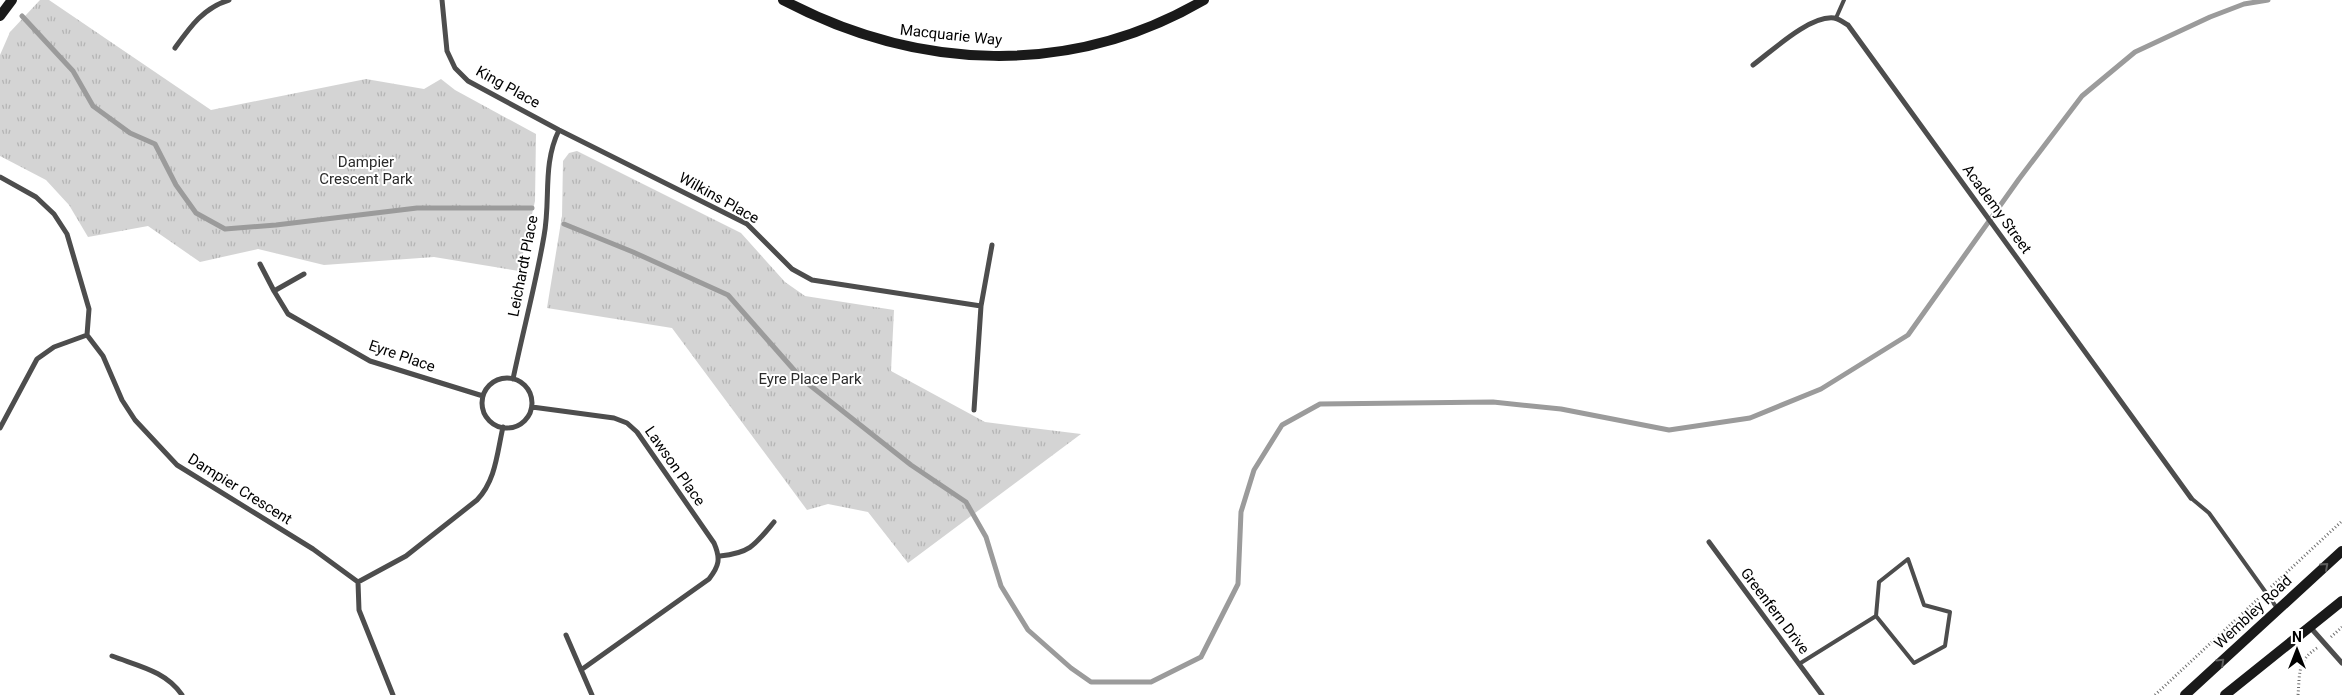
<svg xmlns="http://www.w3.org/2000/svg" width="2342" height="695" font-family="Roboto,sans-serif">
  <defs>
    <pattern id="park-tufts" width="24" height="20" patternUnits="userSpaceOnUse" patternTransform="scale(1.25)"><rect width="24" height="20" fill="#d4d4d4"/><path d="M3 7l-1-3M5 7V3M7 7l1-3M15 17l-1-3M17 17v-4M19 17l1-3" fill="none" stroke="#b4b4b4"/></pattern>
  </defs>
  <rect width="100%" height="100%" fill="#fff"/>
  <path fill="url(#park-tufts)" d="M40,0h9l162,110 155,-31 58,10 17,-10 14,11 81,44 -1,67 -16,70 -85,-14 -110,8 -66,-16 -58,13 -52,-36 -60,11 -19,-32 -23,-25 -46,-24v-101l10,-23z
    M577,151l164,82 44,49 20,14 89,14 -3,61 94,51 96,12 -173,129 -40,-51 -40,-8 -21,6 -135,-182 -125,-20 15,-92 1,-55 6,-8z"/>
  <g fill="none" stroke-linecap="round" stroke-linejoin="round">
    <path stroke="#9b9b9b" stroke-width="5" d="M22,16l51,55 20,35 37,27 25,11 21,41 20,28 29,16 51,-4 141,-17h115
      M564,224l69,28 95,43 74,84 109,86 55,37 20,35 15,49 27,44 43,38 20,14h60l50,-25 37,-73 3,-72 13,-42 28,-45 38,-21 173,-2 68,7 108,21 81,-12 71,-29 87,-54 111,-156 63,-83 53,-44 75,-35 34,-13 24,-4"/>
    <path stroke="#6f6f6f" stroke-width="3" stroke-dasharray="1 2.5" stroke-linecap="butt" d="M2271,587l71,-66
      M2331,637l11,-10
      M2155,695l104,-97
      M2298,695c2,-22 -1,-34 19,-47"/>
    <path stroke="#4d4d4d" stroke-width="4" d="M1836,18l8,-18
      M2191,498l18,15 68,95
      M1799,664l77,-48 3,-34 29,-23 16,46 26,7 -5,34 -31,17 -38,-47"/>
    <path stroke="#4d4d4d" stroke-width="5" d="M442,0l5,51 8,17 13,13 91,49 188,94 45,45 20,11 169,26
      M175,48c15,-21 28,-40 54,-48
      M1753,65c19,-14 57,-50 81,-47 5,1 9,4 14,7l343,473
      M0,177l36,20 18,17 13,20 22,75 -2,26 16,21 19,44 13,20 42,45 136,84 45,33 1,28 34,85
      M260,264l14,27 30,-17
      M274,291l14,23 82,47 113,35
      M482 403a25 25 0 1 1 50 0a25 25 0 1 1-50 0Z
      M513,379c10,-48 23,-96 31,-143 7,-37 -2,-71 15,-106
      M532,407l82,11 13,5 10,9 77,111c7,16 5,23 -5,36l-128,91
      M974,410l7,-104 11,-61
      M0,428l37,-69 17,-12 33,-12
      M1709,542l113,153
      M720,556c30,-3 35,-11 54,-34
      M358,582l48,-26 71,-56c19,-20 20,-47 26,-73
      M2310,627l32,36
      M566,635l26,60
      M112,656c26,10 54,15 70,39"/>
    <path stroke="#1a1a1a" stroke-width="10" d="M783,0c135,71 287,78 421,0
      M0,16l12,-16
      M2185,695l157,-144
      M2225,695l117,-94"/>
  </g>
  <defs><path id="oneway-chevron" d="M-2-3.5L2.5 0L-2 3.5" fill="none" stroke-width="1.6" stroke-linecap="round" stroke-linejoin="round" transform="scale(1.25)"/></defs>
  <g stroke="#5f5f5f">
    <use href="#oneway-chevron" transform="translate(2325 566) rotate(-42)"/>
    <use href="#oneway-chevron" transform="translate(2221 662) rotate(-43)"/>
  </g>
  <g text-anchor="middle" stroke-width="4" stroke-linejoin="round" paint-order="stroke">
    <g font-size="15" fill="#000" stroke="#fff">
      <text transform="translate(951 35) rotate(6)" y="5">Macquarie Way</text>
      <text transform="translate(508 87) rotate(29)" y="5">King Place</text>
      <text transform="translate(719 198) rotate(29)" y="5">Wilkins Place</text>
      <text transform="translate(1997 209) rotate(54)" y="5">Academy Street</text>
      <text transform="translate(523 266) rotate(-79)" y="5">Leichardt Place</text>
      <text transform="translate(402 356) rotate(19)" y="5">Eyre Place</text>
      <text transform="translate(675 466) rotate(55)" y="5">Lawson Place</text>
      <text transform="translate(240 489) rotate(32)" y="5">Dampier Crescent</text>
      <text transform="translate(1775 611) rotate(53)" y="5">Greenfern Drive</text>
      <text transform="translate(2253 612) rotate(-43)" y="5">Wembley Road</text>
    </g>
    <g font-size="15" fill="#2b2b2b" stroke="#fff">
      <text x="366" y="167">Dampier<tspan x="366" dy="17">Crescent Park</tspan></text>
      <text x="810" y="384">Eyre Place Park</text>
    </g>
  </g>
  <g transform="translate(2297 650)" stroke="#ffffff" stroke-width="4" paint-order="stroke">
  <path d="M0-4L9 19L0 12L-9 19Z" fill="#000000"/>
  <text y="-8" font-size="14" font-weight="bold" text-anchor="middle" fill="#000000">N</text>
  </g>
</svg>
